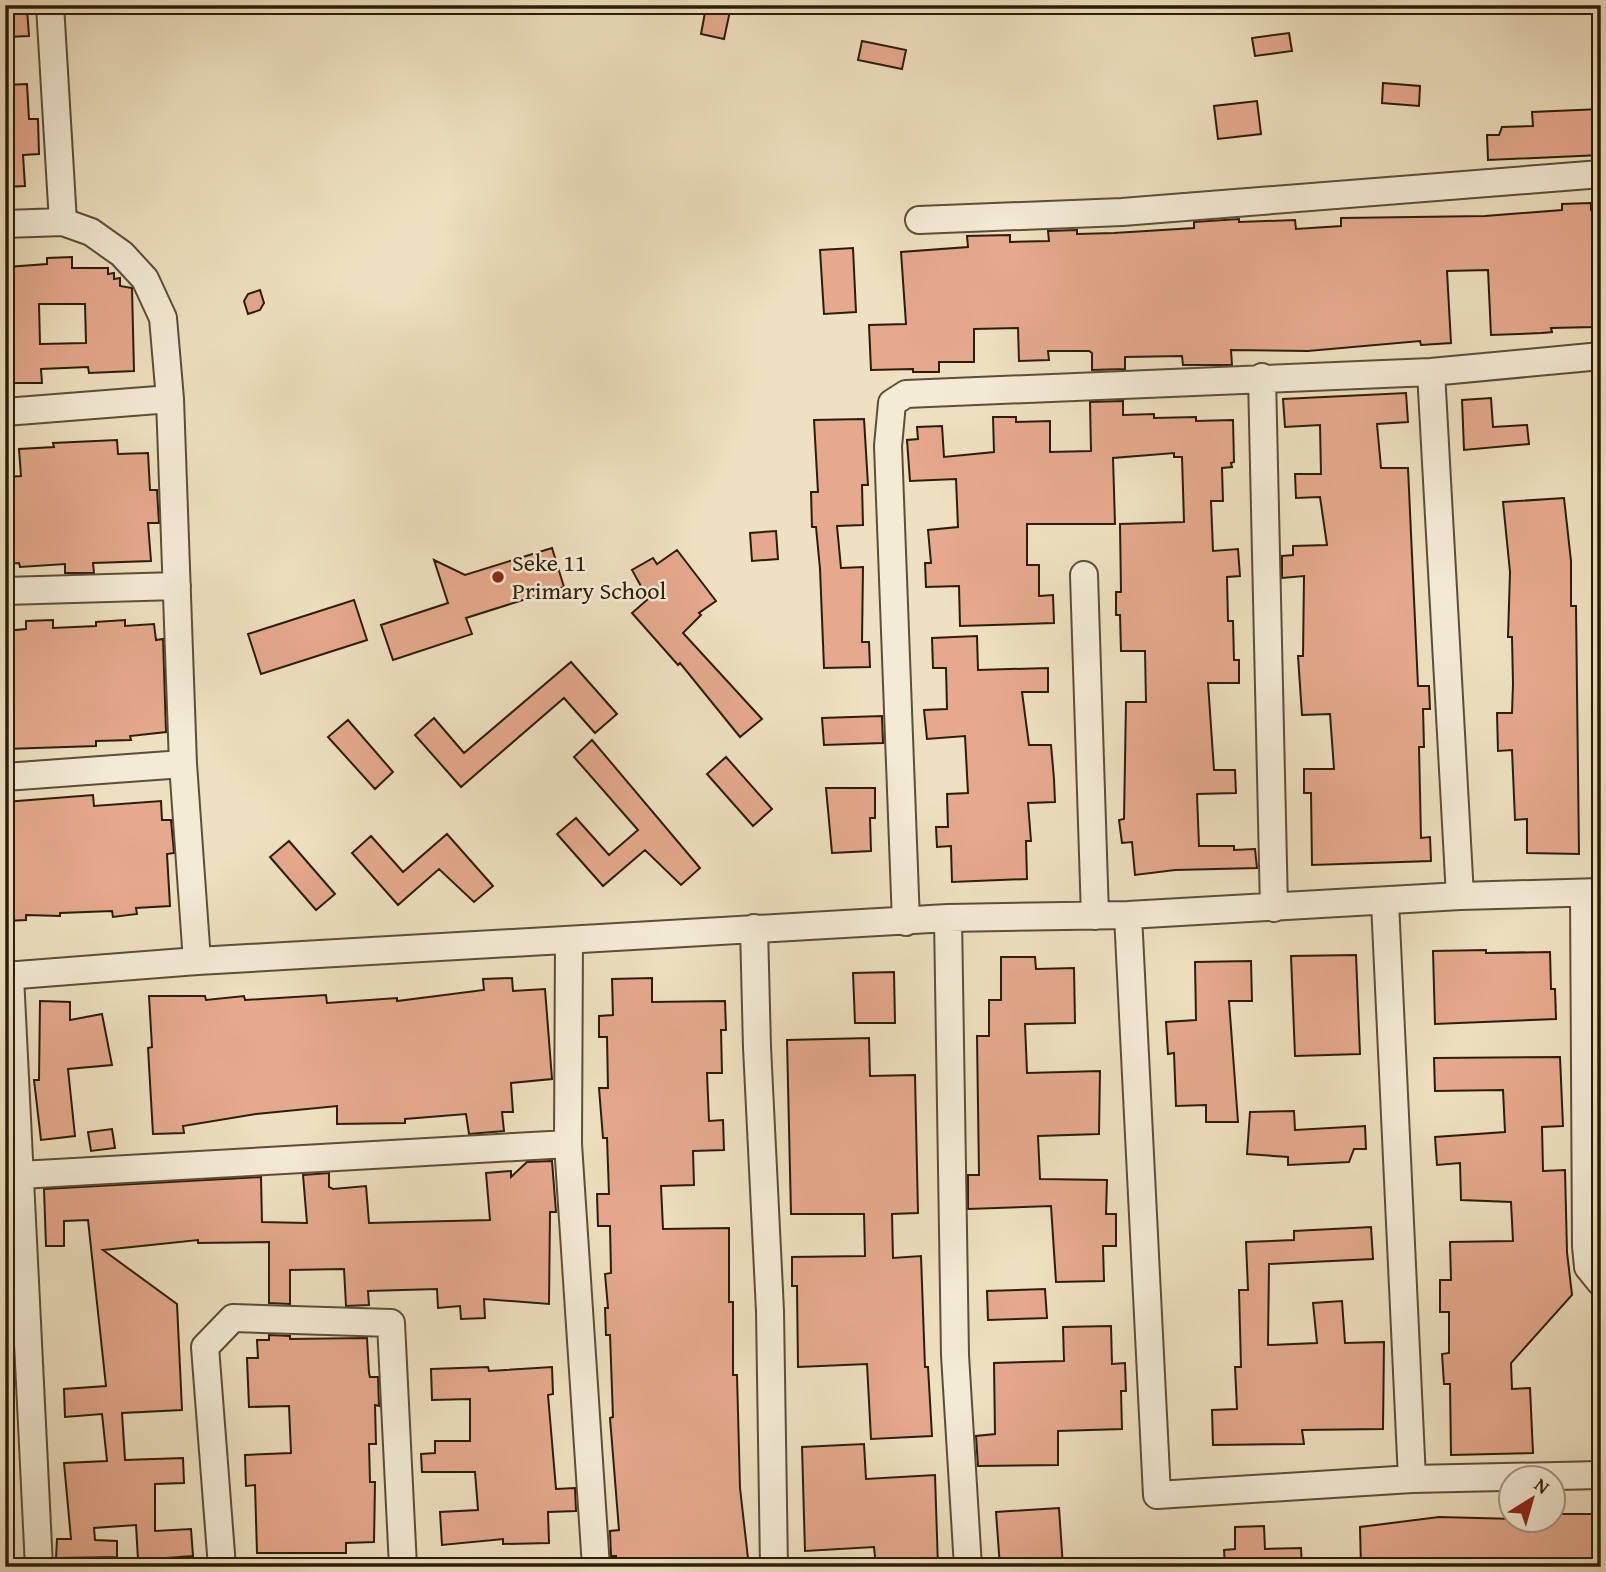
<svg xmlns="http://www.w3.org/2000/svg" width="1606" height="1572" font-family="'Gentium Book Plus',serif">
  <rect width="100%" height="100%" fill="#eee0c0"/>
  <filter id="stains"><feTurbulence type="fractalNoise" baseFrequency=".00286" numOctaves="4"/><feColorMatrix values="0 0 0 0 .2 0 0 0 0 .09 0 0 0 0 .02 0 0 0 .5 -.17"/></filter>
  <radialGradient id="worn" r=".72"><stop offset=".6" stop-color="#630" stop-opacity="0"/><stop offset="1" stop-color="#630" stop-opacity=".3"/></radialGradient>
  <path fill="#e5a98d" stroke="#2c1d09" stroke-width="2" fill-rule="evenodd" d="M706,7l24,4 -6,28 -23,-5z
    M27,8l2,28 -24,1v-28z
    M1289,33l3,18 -37,5 -3,-18z
    M862,41l44,9 -4,19 -44,-9z
    M1383,83l37,3 -1,20 -37,-3z
    M27,84l2,35h9l1,35 -16,1 2,31 -20,1v-102z
    M1257,101l4,33 -43,5 -4,-33z
    M1601,109v46l-113,5 -1,-25h12l3,-8 31,-1 -1,-14z
    M1591,203v7l10,-1v52h-7l1,66 -44,1 1,4 -10,1 -51,2 -3,-65 -41,1 4,72 -30,2 -1,-4 -112,10 -77,-1 1,15h-49l-1,-9 -57,1v12l-33,1v-17l-3,-2h-41l1,9 -30,1 -1,-33 -44,1v33h-35v10h-26v-3l-42,1 -2,-45 37,-1 -5,-72 67,-5 -1,-11 43,-1v7l39,-1 -1,-10 29,-1v4l37,-1 80,-5v-6l45,-3v3l56,-2 1,9 45,-3v-8l144,-2 77,-6v-6z
    M853,248l3,64 -32,2 -4,-64z
    M72,257v11h36v6l6,-1v6l6,-1v8l12,2 2,83 -45,2 -1,-6 -47,2 1,14h-31l1,-49 -5,-67 40,-3v-6zM39,304h46l1,39 -46,1z
    M260,290l4,13 -4,7 -12,4 -4,-13 4,-7z
    M1406,393l2,29 -31,2 4,44h27l10,218h11l1,23h-7l1,38h-5l2,91 9,-1 1,24 -119,4 -1,-72h-7v-24h30l-4,-55 -28,1 -4,-59h5l1,-80 -22,2v-22l11,-1v-9l34,-1 -7,-48 -24,1 -1,-24h26l-1,-49 -35,2 -2,-28z
    M1491,398l2,29 34,-2 2,19 -65,6 -2,-50z
    M1123,401v14l31,-1v4l42,-1v4l37,-1 1,42 -3,1 1,4 -10,1 1,33h-12l2,50 25,-2 2,27 -13,1 1,44h5l1,39h5v23h-31l6,87h21l1,23 -39,1 2,52h35v4l21,-1 2,19 -82,2 -40,5 -3,-33 -10,1 -3,-23 5,-1 2,-117h20l-1,-51h-24l-1,-36h-4v-23h5l-1,-68 64,-2 -2,-65h-8v-4l-61,5 2,66h-88v41h12v31l14,-1 1,28 -94,3 -1,-40 -33,1 -1,-24h6l-3,-33 30,-3 -2,-48 -46,2 -3,-41 11,-1 -1,-12 25,-1 2,31 50,-5 -1,-35h23v5l34,-1v31l41,-1 -1,-49z
    M864,419l4,66h-6l1,40 -26,1 4,42 22,-1 -1,75h7l1,25 -46,1 -4,-99 -4,-42h-4l-1,-35h7l-4,-72z
    M117,440l1,14 30,-1 2,37h7l2,33h-11l3,38 -58,2 1,10h-29v-9l-45,3 -1,-4 -14,1v-87l16,-1 -2,-27 35,-2 -1,-4z
    M1564,498l7,63v45h5l3,248 -52,-1v-34l-12,1 -3,-70 -14,1 -1,-38h15l1,-29 -1,-47h-4l2,-65 -7,-70z
    M776,531l2,28 -26,2 -2,-28z
    M552,548l12,39 -98,31 6,16 -79,26 -12,-35 67,-22 -14,-43 31,15z
    M677,550l39,51 -17,12 2,2 -18,18 79,86 -22,18 -60,-74 -2,2 -46,-52 16,-14 -16,-29 21,-12 4,6z
    M354,600l13,40 -106,34 -13,-40z
    M53,620v8l43,-2v-4l29,-2v6l29,-2 2,16 7,-1 3,93 -36,4 1,4 -35,1v5l-91,3v-118l21,-2v-8z
    M977,636l1,34 70,-2v24h-26l7,53h22l3,34 1,23 -27,1 3,38h-5l1,38 -75,3 -1,-36 -14,1 -1,-20h12l-1,-33 21,-1 -3,-57 -38,3 -3,-29 23,-1 -1,-41h-13l-1,-30z
    M571,662l46,52 -22,19 -31,-35 -103,89 -46,-52 19,-17 30,35z
    M882,716l1,27 -59,2 -2,-27z
    M348,720l45,52 -18,17 -47,-52z
    M592,740l108,128 -19,17 -36,-35 -42,36 -46,-52 19,-16 33,37 29,-25 -64,-73z
    M726,757l46,52 -19,17 -46,-52z
    M826,788h49v30h-5l1,33 -39,2z
    M93,795l1,11 67,-5 1,19h9l3,33 -7,1 3,52 -34,2 1,6 -24,3 -1,-6 -52,2v3l-34,-1v5l-21,1v-119z
    M447,834l46,52 -19,16 -35,-33 -41,36 -46,-52 19,-17 32,36z
    M289,841l46,53 -19,16 -46,-53z
    M1486,950v3l64,-1 1,37h4l1,30 -121,5 -2,-73z
    M1356,955l4,99 -65,2 -4,-100z
    M1001,957h34l1,12 38,-1 1,55 -50,1 2,49 73,-2 -1,63 -61,2 2,43 67,1 -1,34h10v32h-13l1,35 -48,1 -5,-76 -83,3v-34h11l-2,-139h12v-36h12z
    M1251,961l1,40h-23l9,121h-32v-17l-30,1 -2,-53 -6,1 -2,-32 30,-2 -1,-58z
    M894,972l1,51h-40l-2,-50z
    M512,978l1,13 32,-2 7,90 -41,4 2,29h-11l2,19 -35,3 -3,-20 -61,5v4l-68,1v-18l-81,8 -73,12 1,7 -31,1 -5,-86 4,-1 -3,-51h56l1,4 38,-4 1,4 81,-5 1,8 70,-5v3l87,-11 -1,-11z
    M652,978v24l73,-1 1,29h-5l1,43h-15l2,48 14,-1 1,30 -31,1 1,34 -33,1 2,43 66,-1v74h4v73h4l3,113 9,79h-132l-1,-11h-5l-1,-25 9,-1 -9,-112 3,-1 -3,-82h-4l-1,-27h3l-3,-34 6,-1 -1,-47h-12l-1,-32h12l-2,-56h-4l-4,-50h9l-1,-51h-8v-21l14,-1 -1,-36z
    M40,1001l30,1v18l32,-6 10,51 -44,4 7,67 -34,4 -7,-60h5z
    M869,1038l1,38 45,-1 3,138 -26,1 1,44 28,-2 4,111h3l4,69 -61,3 -4,-75 -69,3 -1,-81h-5v-29l73,-1 -1,-42h-73l-4,-174z
    M1560,1057l3,69 -21,1 1,44 22,-1 2,82 5,43 -61,68 1,26 18,-1 3,65 -82,2 -1,-71h-6l-2,-30 7,-1v-41h-9v-32h11l-1,-38 63,-1 -2,-39 -50,-2 -1,-37 -23,2 -2,-28 70,-5 -2,-42 -68,1 -1,-33z
    M1294,1111l1,19 70,-4 1,23h-12l-5,13 -61,3v-8l-41,-3 3,-42z
    M112,1129l3,19 -24,3 -3,-19z
    M552,1161l4,51h-6l-1,92 -65,-5 1,19 -24,1 -1,-13 -22,2 -1,-19 -69,2 1,14 -23,1 -2,-37 -54,1v34l-21,-1v-61l-71,1v-3l-95,10 74,54 5,106 -60,3 3,47 58,-2 1,25 -29,1v47l36,-2 2,27 -55,4 -2,-35 -42,3 1,12 22,1v16l-61,1 1,-19h14l-7,-76 43,-2 -5,-47 -37,3 -1,-28 42,-3 -18,-166 -24,1v25h-18l-2,-57 217,-12 1,45 45,1 -4,-48 26,-2v14l4,2 33,-3 3,37 121,-3 -4,-47 25,-2v6l16,-15z
    M1371,1227l2,32 -104,5 -1,81 49,-2 -4,-40 29,-2 3,42 39,-1 -1,87 -81,1 2,14 -91,1 -1,-35 25,-1 -2,-42h6l-2,-77h9l-2,-48 48,-2v-9z
    M1045,1289l2,29 -59,2 -1,-29z
    M1111,1326l1,38 13,-1 1,28h-5l1,38 -64,2v34l-80,1 -2,-30 19,-2 -1,-71 70,-2 -1,-34z
    M269,1335l21,1v3l77,-1 2,35 1,4h8l1,29 -4,-1 1,39h-7l1,38h5l-1,60 -28,1v10h-89l-2,-68 -9,1 -1,-31 46,-2 -2,-47 -40,1 -2,-49h11l-1,-18h12z
    M488,1367l1,4 63,-4 1,27 -5,1 8,94 19,-1 1,23 -28,1 1,31 -46,1v-5l-61,6 -2,-33 38,-2 -3,-38h-53l-1,-18 14,-1v-12h35v-42l-38,1 -1,-31z
    M864,1444l2,35 69,-4 3,92h-62l-2,-20 -69,4 -3,-104z
    M1059,1508l4,59h-63l-4,-55z
    M1553,1514h44v51l-236,2 -1,-40 79,-10 114,3z
    M1264,1526l1,23 36,-1 1,19h-77l-1,-17 11,-1v-22z"/>
  <g fill="none" stroke-linecap="round" stroke-linejoin="round">
    <g stroke="#5c4e37" stroke-width="30">
      <path id="street" d="M50,5l13,217
        M919,220l203,-8 479,-38
        M5,224l58,-2 28,10 31,22 23,25 18,39 7,81 13,365 14,197
        M1431,372l29,524
        M1262,377l12,531
        M5,412l165,-13
        M1084,575l11,341
        M5,591l172,-5
        M5,777l178,-13
        M1584,893l2,353 2,21 13,16
        M1385,902l27,577
        M1128,915l29,580 255,-16 189,-4
        M948,918l7,437 13,212
        M906,922l-18,-476 4,-43 14,-9 525,-22 170,-16
        M754,928l3,119 13,264 4,256
        M569,941l-1,203 28,423
        M5,976l192,-15 751,-43 180,-3 332,-19 141,-4
        M10,976l29,591
        M20,1175l548,-31
        M222,1567l-17,-220 28,-29 158,5 12,244"/>
    </g>
    <use href="#street" stroke="#f4ebd6" stroke-width="26"/>
  </g>
  <circle fill="#8f2418" stroke="#f4ebd6" stroke-width="2.5" cx="498" cy="577" r="7"/>
  <g text-anchor="middle" stroke-width="5" stroke-linejoin="round" paint-order="stroke">
    <g font-size="24" fill="#2c1d09" stroke="#f4ebd6" text-anchor="start">
      <text x="512" y="571">Seke 11<tspan x="512" dy="28">Primary School</tspan></text>
    </g>
  </g>
  <rect width="1606" height="1572" fill="none" stroke="#eee0c0" stroke-width="28"/>
  <rect x="7" y="7" width="1592" height="1558" fill="none" stroke="#2c1d09" stroke-width="3.5"/>
  <rect x="14" y="14" width="1578" height="1544" fill="none" stroke="#2c1d09" stroke-width="2"/>
  <g transform="translate(1532 1499) rotate(37)"><circle r="33" fill="#f4ebd6" stroke="#a49984" stroke-width="2"/>
  <path d="M0-5L12 26L0 18L-12 26Z" fill="#8f2418"/>
  <text y="-10" font-size="19" font-weight="bold" text-anchor="middle" fill="#2c1d09">N</text>
  </g>
  <rect width="100%" height="100%" filter="url(#stains)"/>
  <rect width="100%" height="100%" fill="url(#worn)"/>
</svg>
